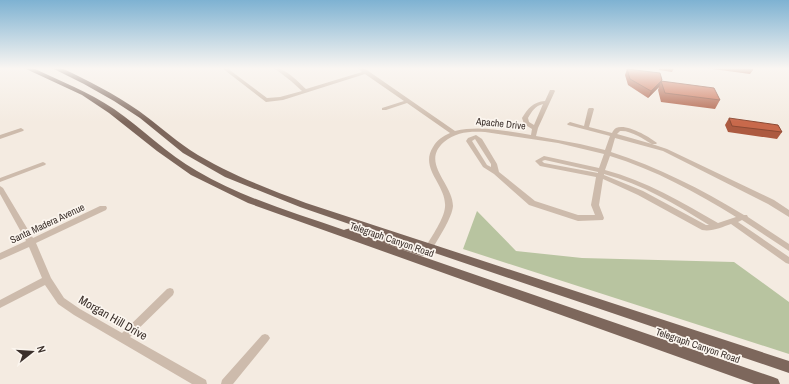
<svg xmlns="http://www.w3.org/2000/svg" width="789" height="384" font-family="'Archivo Narrow',sans-serif">
  <rect width="100%" height="100%" fill="#f4ebe1"/>
  <path fill="#b8c4a0" d="M477,211l39,40 66,7 152,4 55,40v52l-326,-105z"/>
  <g fill="none" stroke-linecap="round" stroke-linejoin="round">
    <path fill="#cdbbac" fill-rule="evenodd" d="M222,68h5l40,30 13,-1 22,-6 -11,-10 -17,-13c12,0 23,13 32,21l56,-17 -4,-4h6l91,63c25,-6 50,0 76,4l1,-6 -8,-5 -2,-6c6,-10 11,-16 23,-17l5,-11h4l1,1 -17,37 -2,8 44,8 25,6 5,-14 -42,-11 -1,-1 3,-2 14,4 4,-17 1,-1h4l1,1 -5,18 23,6c1,-2 2,-4 4,-5 10,-5 34,9 41,15l-1,1h-4l15,5 107,51 15,10v7l-21,-13 -105,-53 -48,-13 -4,14c47,15 90,37 133,63h3l1,2 41,27v7l-47,-31 -4,2 51,35v7l-3,-1 -55,-39c-9,3 -19,8 -29,6l-64,-35 -35,-16 -4,26 5,13 -1,2 -25,1 -49,-16 -35,-31 -11,-7 -17,-26 2,-3 8,-3 6,4 15,25 2,8 36,29 43,14h17l-4,-10 5,-28 -56,-11 -5,-5 9,-5 55,12 5,-14 -46,-11 -73,-11c-15,-1 -29,0 -41,10 -24,21 9,41 9,64 -1,12 -14,31 -20,42l-3,1 -3,-1 -1,-2c6,-10 18,-27 19,-39 2,-22 -26,-38 -12,-60 4,-7 10,-11 17,-14l-43,-30 -21,7h-4v-2l22,-7 -39,-27 -82,26 -17,2zM543,104l-9,21 -5,-3 -1,-4c4,-7 7,-12 15,-14zM620,131c11,-1 23,8 32,13l-35,-10zM475,139l16,25v3l-4,-2 -15,-24zM610,156c45,14 86,36 126,61l-18,6c-36,-21 -72,-42 -113,-53zM545,160l53,12v1l-54,-10 -2,-2zM604,174c38,10 71,30 105,51h-3l-63,-34 -39,-16z
      M21,128l3,2 -1,1 -23,8v-4z
      M43,162l2,1 1,1 -1,1 -45,17v-4z
      M0,186l3,2 30,50 67,-32h6l1,2 -1,2 -70,33 15,35 13,20 16,11 42,24 45,-44 3,-1 3,1 1,3 -1,3 -43,42 76,43 1,4h-15l-118,-69 -16,-11 -13,-19 -45,23v-8l42,-22 -13,-31 -29,13v-7l26,-12 -26,-47z
      M265,334l3,1 2,3 -2,3 -35,43h-12l1,-4 40,-45z"/>
    <path fill="#7d675c" fill-rule="evenodd" d="M24,68h9c27,13 56,24 81,41 29,20 53,45 83,62 46,27 98,42 147,59 10,-4 27,1 37,5l-81,-28 -75,-30 -42,-24 -43,-35 -26,-17 -30,-17 -32,-16h9c27,12 53,26 78,43 17,12 33,27 51,39 36,23 76,38 116,53l483,158v12l-357,-121 -1,2 -9,2 -42,-14 393,135 5,2 2,5h-26l-506,-181 -57,-28 -34,-24 -48,-38 -27,-18z"/>
  </g>
  <path fill="#ac5a40" d="M659,68h15l-2,4 -13,-2z
    M705,68h46l2,2 -3,4z
    M627,69l35,11v1l58,19 -5,9 -54,-7 -3,-12 1,-3 -11,11 -20,-13 -3,-10z
    M729,118l53,14 -5,7 -49,-7 -3,-7z"/>
  <path fill="#8c4a34" d="M662,80l-3,7 -11,11 3,-7z"/>
  <path fill="#c8694b" stroke="#8c4a34" d="M739,68h12l2,2z
    M627,69l33,4 2,7 -11,11 -21,-12z
    M661,81l53,7 6,12 -55,-7z
    M729,118l49,7 4,7 -50,-6z"/>
  <linearGradient id="sky" x2="0" y2="1"><stop stop-color="#7eb2d2"/><stop offset="0.56" stop-color="#faf6f2"/><stop offset="1" stop-color="#faf6f2" stop-opacity="0"/></linearGradient>
  <rect width="789" height="122" fill="url(#sky)"/>
  <g text-anchor="middle" stroke-width="3.5" stroke-linejoin="round" paint-order="stroke">
    <g font-size="10" fill="#3b302b" stroke="#fbf5ee">
      <text transform="translate(501 123) rotate(6)" y="4">Apache Drive</text>
      <text transform="translate(47 223) rotate(-25)" y="4">Santa Madera Avenue</text>
      <text transform="translate(392 239) rotate(19)" y="4">Telegraph Canyon Road</text>
      <text transform="translate(698 345) rotate(19)" y="4">Telegraph Canyon Road</text>
    </g>
    <g font-size="12" fill="#3b302b" stroke="#fbf5ee">
      <text transform="translate(113 318) rotate(30)" y="4">Morgan Hill Drive</text>
    </g>
  </g>
  <g transform="translate(32 352) rotate(73)" stroke="#fbf5ee" stroke-width="3" paint-order="stroke">
  <path d="M0-3L7 15L0 10L-7 15Z" fill="#3b302b"/>
  <text y="-6" font-size="11" font-weight="bold" text-anchor="middle" fill="#3b302b">N</text>
  </g>
</svg>
